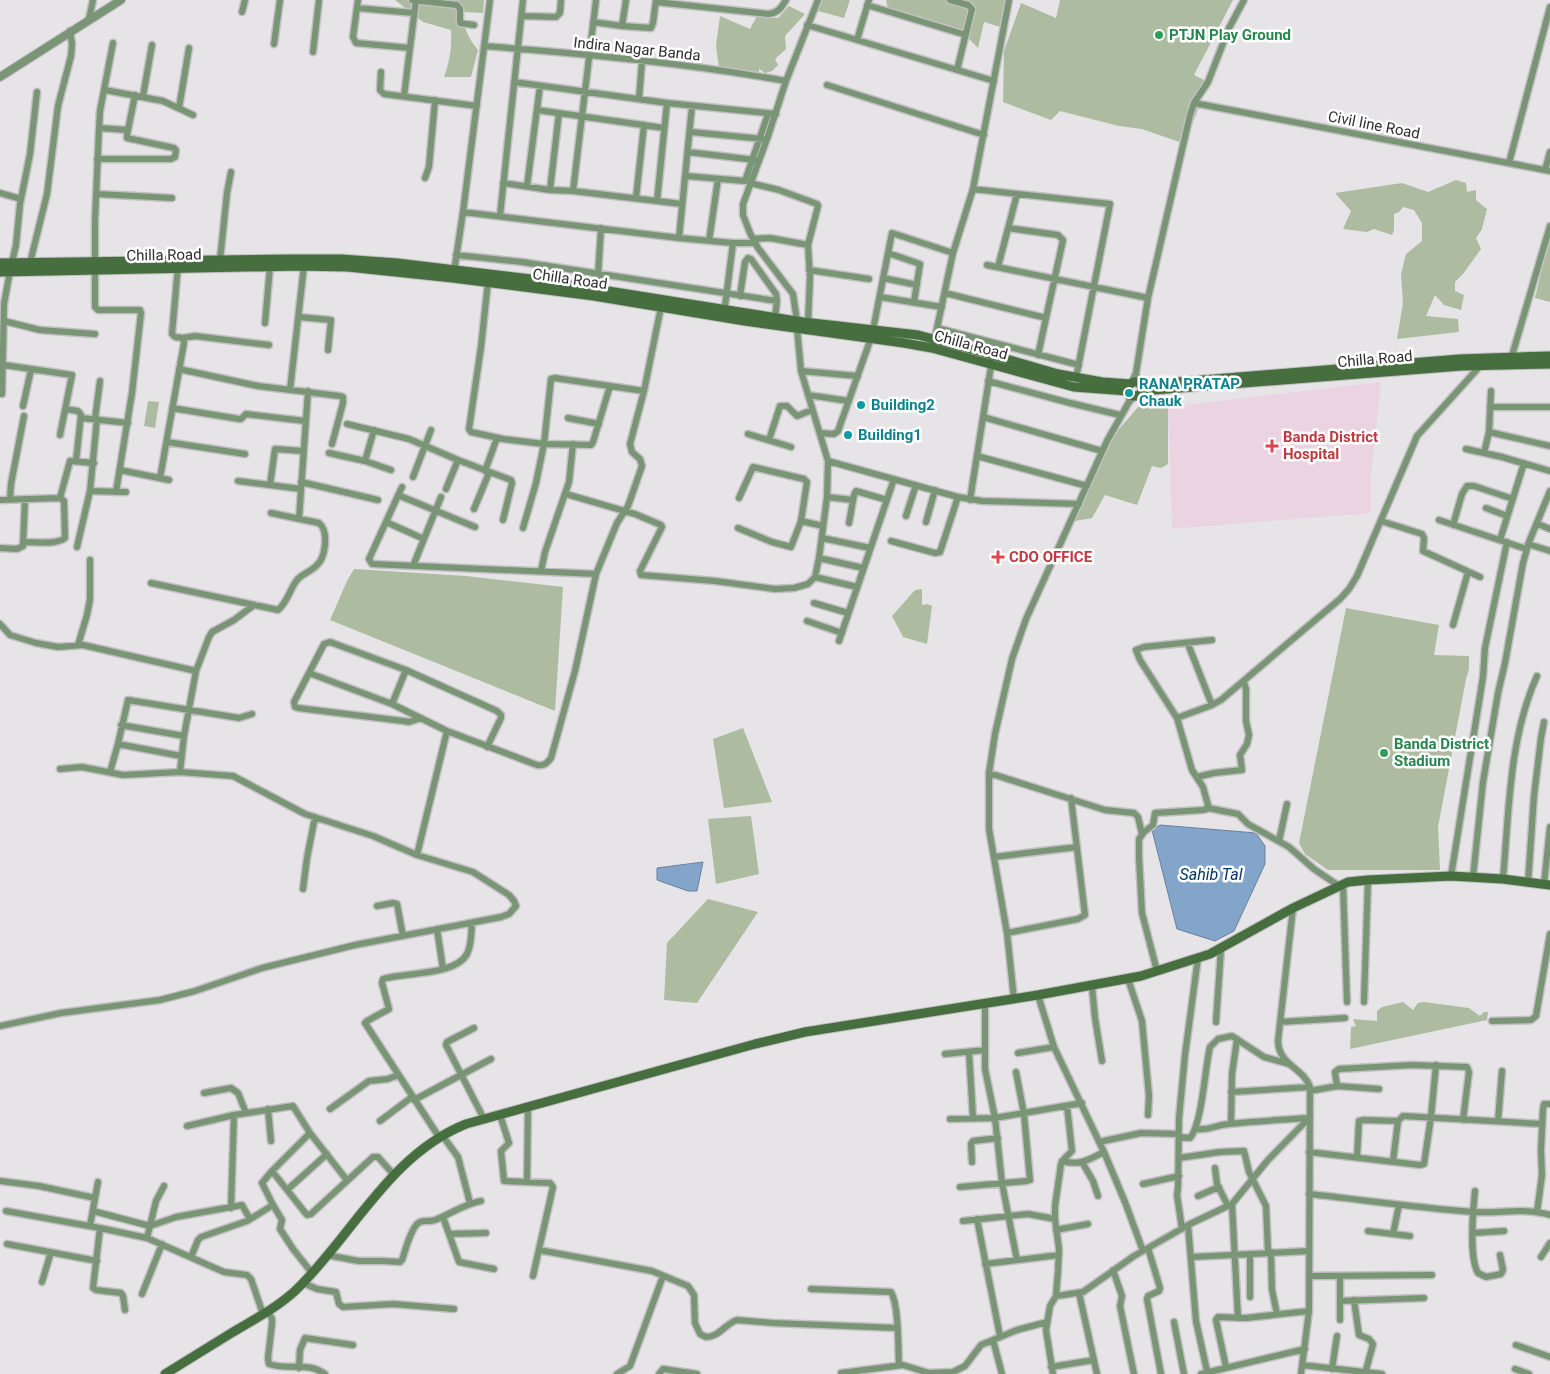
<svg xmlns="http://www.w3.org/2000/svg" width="1550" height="1374" font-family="Roboto,sans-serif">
  <rect width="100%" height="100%" fill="#e6e4e7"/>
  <path fill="#ead4e1" d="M1381,382l-11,103 1,28 -199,16 -4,-122z"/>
  <path fill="#adbca0" d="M395,0h89l-1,13 -19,-1c-2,15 5,27 14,38l-7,27h-27c6,-16 8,-30 7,-47l-28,-8z
    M821,0h29l-6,18 -26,-7v-6z
    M886,0h124l-6,28 -20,-6 -6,26 -20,-20 -9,1 -61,-20z
    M1060,0h173l-39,75 14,7 -23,62 -43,-15 -23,-3 -59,-15 -9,9 -48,-18 1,-51 17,-48 35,15z
    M789,6l16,8 -20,22 1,13 -11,10 3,6 -6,6 -7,2 -6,-4v3l-40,-3 -3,-24 4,-29 30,13 7,-13 21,2z
    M1456,180l10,3 1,9 9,-2v10l11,9 -5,20 -6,9 5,11 -18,25 -8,8v9l9,4 -3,15 -17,-5 -9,-10 -9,21 32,3 1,13 -62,7 6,-36 -2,-29 5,-20 16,-13v-18l-8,-13 -11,-3 -4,5 -5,2v16l-2,5 -18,-6 -7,3 -24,-3 8,-18 -16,-18 67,-10 26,9z
    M1550,235v67l-15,-4z
    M1168,400v64l-7,4 -9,-2 -15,39 -32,-10 -13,23 -17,3 34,-84 4,-1 26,-30z
    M148,401l11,1 -4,26 -11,-2z
    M354,569l112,7 97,11 -8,124 -225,-91 17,-39z
    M922,589v16l5,-1 5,2 -5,38 -24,-7 -11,-21 23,-26z
    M1346,608l93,17 -5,30 35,1v13l-3,10 -28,148 2,43h-112l-23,-16 -6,-11z
    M743,728l29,74 -48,6 -11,-69z
    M751,816l8,58 -43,10 -8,-65z
    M708,899l50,13 -61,91 -33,-3 3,-57z
    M1403,1002l10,8 5,-7 6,-1 45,6 11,8 4,-4h4l-1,8 -137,29 1,-22 5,-1 -3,-7 24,2v-10l5,-4z"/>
  <path fill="#84a5ca" stroke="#6a819c" d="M1160,825l96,8 9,13v18l-31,67 -19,10 -38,-12 -25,-99z
    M703,862l-6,29h-9l-31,-11v-12z"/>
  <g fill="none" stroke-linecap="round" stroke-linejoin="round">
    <g stroke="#c1bfc2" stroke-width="9">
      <path id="minor" d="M358,0l-5,37 3,6 54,5
        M412,0l45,5 3,4v14l14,2
        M950,0l18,5 4,4 -15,61
        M656,2l112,12c10,-1 13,-6 18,-14
        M867,5l99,30
        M357,8l57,5
        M242,12l3,-12
        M522,16l34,1 4,-4 1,-13
        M89,19l4,-19
        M593,22l29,4 29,2 2,-5 3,-23
        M807,25l187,56
        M622,26l4,-26
        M857,40l12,-40
        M113,43l-13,68 -1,17 -4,93v86l3,3h42l1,3 -9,80 -16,99
        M274,44l6,-44
        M484,46c101,8 202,17 302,35
        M313,52l6,-52
        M381,72l-1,18 4,4 93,12
        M514,82l153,21 109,11
        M827,85l157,50
        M105,90l58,11 30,14
        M143,96l9,-51
        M404,96l12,-96
        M639,99l3,-38
        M1194,103l356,68
        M179,108l10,-60
        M537,110l127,18
        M99,128l29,2
        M691,132l72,7
        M688,152l67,8
        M97,159h74l4,-2 1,-7 -2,-2 -47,-10v-3l8,-40
        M1509,163l41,-156
        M1545,170l5,-18
        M686,176l59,5 23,-67
        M425,178l4,-11 6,-67
        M503,183l47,7 23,1 109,13
        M750,183l29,7 38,14 1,2 -10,39 2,33 -2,44
        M527,186l13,-100
        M973,189l137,15 -34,174
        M550,190l9,-77
        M573,191l23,-191
        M0,193l21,6
        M97,194l75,4
        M636,198l8,-73
        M657,201l10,-98
        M463,212l216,26 54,5h23
        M500,216l23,-216
        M1008,228l50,7 5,5 -25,115
        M679,238l13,-132
        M753,239l17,-1 38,7
        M709,241l9,-62
        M888,253l32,11 -6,38
        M456,255l66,7 255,39
        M220,260l7,-67 4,-21
        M30,263l17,-69 11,-88 13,-50 1,-12 -2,-13
        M987,265l161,33
        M998,267l19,-73
        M809,270l60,9
        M454,272l9,-60 27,-212
        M883,278l34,7
        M488,282l-7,65 -12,82 2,3 32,7 41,5 47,1 2,-3 17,-56
        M597,292l4,-64
        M945,293l101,25
        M740,296l5,-34 3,-4 3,1 25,35 1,7 -2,16
        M880,297l62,10
        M724,314l9,-71
        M299,317l32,3 -3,30
        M4,321l36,9 55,4
        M797,321l-4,-27 -35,-46 -8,-15 -7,-18v-11l24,-65 19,-58 32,-81
        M265,323l5,-56
        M797,328l4,43 27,90 130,36 24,4 97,3
        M937,328l142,37
        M873,330l19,-97 61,20
        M183,338l12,-2 74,9
        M934,342l19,-89 20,-64 36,-189
        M1511,359l39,-133
        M4,365l68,10 -12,60
        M179,369l79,17 82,10 3,1v6l-11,41
        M801,371l57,5
        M1136,373l12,-75 42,-183 4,-12 14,-21 21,-54 15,-28
        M988,381l82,22 50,12
        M1132,382l4,-9 2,10
        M290,390l14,-124
        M2,394l2,-90 6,-33 6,-26 4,-41 10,-50 7,-62
        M1130,394l-1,8 6,-6
        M808,395l41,6
        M23,406l8,-36
        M1490,407h60
        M172,408l67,11h2l5,-5 59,7
        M65,409l13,2 3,4 -5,46
        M983,417l119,34
        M81,418l47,5
        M568,418l31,6
        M95,419l5,-38
        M347,424l62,15 49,21 53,20 1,3 -9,37
        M1489,432l61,14
        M820,433l14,1 4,-3 33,-93
        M748,434l43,13
        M769,440l11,-34h7l10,10 15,-6
        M167,442l78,12
        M1466,449l36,8 48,14
        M329,453l36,8 26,9
        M1484,453l5,-21 2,-41
        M977,456l110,30
        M365,461l9,-31
        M120,470l49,10
        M485,471l12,-33
        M413,477l18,-47
        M160,478l24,-135 -1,-5 -8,-1 -3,-3 6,-68
        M238,481l63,8
        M301,482l77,18
        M270,485l5,-36 28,2
        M402,487l-33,72 3,5 224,10
        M446,489l12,-29
        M90,491l36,1
        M566,494l69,20 26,11 1,2 -22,44 1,4 74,6 60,8 19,-1 14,-4 7,-7 4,-19 8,-61 1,-36
        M398,495l77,32
        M827,497l26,3
        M60,498l10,-37 24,2
        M10,499l1,-15 13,-68
        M0,500l60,-2 4,3 1,37c-9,7 -29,4 -41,4
        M970,500l22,-140
        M1486,508l21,8
        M474,509l15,-36
        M906,516l10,-31
        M299,519l9,-128
        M1439,520l87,29
        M801,521l22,5
        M1381,521l41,13 2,4 -1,13 57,26
        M386,522l38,17
        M926,522l9,-32
        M849,523l5,-28 2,-4 31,9
        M1538,524l12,5
        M1453,525l9,-31 5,-8h7l39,13
        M523,528l13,-45 8,-39 7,-65 4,-1 89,13
        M738,528l34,14 19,5 10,-26 6,-39 -3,-3 -51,-12 -14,31
        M822,538l48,10
        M1500,540l24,-77
        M891,541l44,12 5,-1 18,-55
        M1528,544l22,7
        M77,547l13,-56 7,-72
        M0,548l17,1 6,-3 2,-47
        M819,558l44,10
        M413,566l28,-69
        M541,571l4,-19 24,-70 4,-38
        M815,577l42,10
        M151,583l127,27c9,-7 12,-21 19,-30 5,-6 13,-8 19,-14 10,-8 13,-35 3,-43l-48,-10
        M814,603l34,10
        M807,621l35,12
        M0,624l10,11 26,8 22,4 25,-2 113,26
        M1453,625l15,-53
        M839,641l55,-162
        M1188,644l24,61
        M78,645l9,-30 3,-16v-39
        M309,673l83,31 55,27 90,34c8,1 10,-2 14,-7l24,-87 21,-97 21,-51 11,-17 14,-40 -2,-7 -8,-7 -2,-8 14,-53 17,-84
        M392,704l14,-34
        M421,718l-12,4 -6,-1 -105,-13 -3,-1 -1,-5 30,-58 6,-2 76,28 91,41 4,4v3l-14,29
        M1177,718l35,-13 9,-5 119,-101 9,-10 8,-13 60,-140 64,-71
        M121,725l63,11
        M118,744l63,12
        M110,772l8,-28 10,-44 111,18 13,-4
        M180,772l4,-36 12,-65 13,-34 3,-5 22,-12 20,-15
        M989,773l116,37 29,3 4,4 4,17
        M1197,777l17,-4 28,-3 -2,-15 7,-11 2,-9 -3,-14v-32l-2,-7
        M1208,808l30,6 10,10 41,23 25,22 25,17
        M1279,841l8,-37
        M417,855l30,-124
        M994,857l83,-10
        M1451,876l32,-199 2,-29 22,-106
        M1473,877l10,-95 15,-89 7,-30 18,-100 6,-21 21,-51
        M1503,879c6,-68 6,-141 34,-203
        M1528,883l6,-87 7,-58 3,-16
        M1343,884l4,118
        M1544,884l6,-57
        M303,889l4,-31 8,-41
        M377,906l16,-3 4,1 6,32
        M1293,908l-15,133c1,25 26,27 32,46l-1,224 -8,63
        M437,929l6,40
        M1007,933l71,-14 7,-4 -14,-117
        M1157,971l-15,-58 -3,-55v-19l5,-7 9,-7 2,-12 48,-3 4,-1 1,-4 -5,-18 -11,-17 -15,-52 -37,-58 -4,-10 8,-3 68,-7
        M1128,979l14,42 7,75 -1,19
        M1092,986l3,32 7,43
        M1038,995l16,52 50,105 21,50 18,49
        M1014,999l-7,-66 -18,-104v-56l6,-39 17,-75 14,-40 81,-178 22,-39
        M1364,1002l4,-122
        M985,1003v66l10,49 7,65 15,77
        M1492,1021l39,-1 5,-4 14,-82
        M1216,1022l5,-73
        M1280,1022l65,-4
        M0,1026l61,-13 99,-13 35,-9 67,-23 93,-23 146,-28 8,-3 7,-8 -2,-5 -5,-6 -36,-23 -56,-17 -44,-19 -68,-22 -72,-38 -53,-4 -57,3 -41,-8 -22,2
        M474,1028l-27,14 -1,3 38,74
        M969,1052l4,66
        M1018,1053l36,-6
        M945,1054l40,-4
        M1337,1086l-2,-14 4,-3 73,-4 55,2 2,5 -6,48
        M1310,1091l27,-5 42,3
        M1231,1092l79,-5
        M204,1093l27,-5 7,5 8,20
        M414,1100l77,-41
        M268,1109l3,32
        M330,1109l39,-28 19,-2 10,-4
        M500,1115l9,28 -8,8 3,30 46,2 3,4 -20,89
        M950,1119l45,-1 87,-15
        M380,1121l32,-24
        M1498,1121l4,-50
        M1231,1123l1,-49 5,-35
        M187,1126l47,-11 59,-9 17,27 36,46
        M1195,1129c17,2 18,-4 34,-5 26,-3 53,-4 79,-6
        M310,1133l-38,38 -10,12 11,22 9,15 -2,9 13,20 19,24
        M442,1135l16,22 12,46
        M439,1137l-74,-114 2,-2 22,-12 -7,-26 1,-4c22,-7 72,-3 84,-25 5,-10 4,-21 5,-31
        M1179,1137l11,1c12,-13 15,-71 20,-91l8,-8 14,-3 32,21 25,7
        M1099,1142l42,-9 38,1
        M1309,1152l111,13 4,-1 7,-47 5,-52
        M1357,1157l2,-36 5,-1 34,1
        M1179,1158l41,-6 24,-1 5,21 17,34 2,46
        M1062,1161c18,5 26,-1 42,-9
        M1393,1161l5,-40 5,-5 139,8
        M972,1162l-1,-18 2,-3 25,-3
        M1082,1162l11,19 5,15
        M1215,1168l2,16 11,22
        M272,1171l35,44 4,-1 62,-57h5l16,18
        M0,1181l39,5 56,12
        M527,1182l1,-75
        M1143,1184l36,-8
        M960,1187l67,-6 3,-1 -6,-66 -8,-42
        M287,1190l40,-36
        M1475,1191c-2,19 -6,67 3,82l8,4 15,-3 2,-4 -3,-15
        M1309,1194c55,6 110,14 165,18 24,2 52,-5 76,3
        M1198,1196l21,-9
        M1232,1204l6,114
        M231,1208l3,-93
        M6,1211l94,17 47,10 77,34 23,3 4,4 12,35
        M93,1211l57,15 26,-9 66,-12 8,14
        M1537,1212l5,-37 -1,-25 2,-41 1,-5h6
        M443,1217l16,45 35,7
        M977,1219l23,117
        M963,1221l65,-7 27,5
        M1188,1225l8,96 11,50
        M90,1226l8,-44
        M100,1228l-7,60 3,2 25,3 2,3 2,14
        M1182,1229l-5,-34 1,-7 1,-70 6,-63 13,-97
        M1056,1230l32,-6
        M1368,1231l42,5
        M1473,1233l31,-2
        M449,1234l37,-1
        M1393,1234l6,-29
        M147,1238l9,-37 8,-15
        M7,1244l90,17
        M1148,1248l12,40 -1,3 -11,5 -1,3 14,75
        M539,1250l113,21 36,15 6,9 1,28 5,11 6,3c13,0 19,-13 31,-17l36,3 124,5
        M1271,1252l1,38 5,24
        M326,1255l33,6h24l17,1 2,-2c4,-11 7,-27 15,-36 6,-6 11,-1 18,-4 16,-6 29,-16 46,-19
        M191,1257l7,-17 3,-3 46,-16 26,-16
        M1191,1257l118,-6
        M1541,1257l9,-14
        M985,1264l74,-9
        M1113,1270l9,26 -2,10 14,68
        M1309,1276l123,-1
        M42,1282l9,-30
        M303,1283l14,6 19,3 3,12 4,3 50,-3 61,5
        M811,1289l80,3c8,13 7,56 8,73
        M1079,1293l18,81
        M142,1294l20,-50
        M1056,1296l27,-4 51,-36 56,-32 42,-20 36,-44 42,-43
        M1250,1297v-43
        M1354,1300l5,35 10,4 4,5 -8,30
        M1340,1301l84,-3
        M268,1311l4,8v5l-4,34 1,6c21,7 37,-3 56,10
        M1340,1320v-43
        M1174,1322l10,52
        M993,1340l9,34
        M1516,1345l34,12
        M1302,1365l80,9
        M1051,1367l43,-7
        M1226,1367l-10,-47 2,-3 28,1 63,-7
        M299,1368l1,-18 5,-12 48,7
        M1332,1369l5,-33
        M1515,1369l14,5
        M841,1373l62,-8 26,8 24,-1 12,-6 16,-21 36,-15 30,-8
        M617,1374l13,-8 33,-90
        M659,1374l4,-5 34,5
        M1053,1374l-7,-44 4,-24 6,-10 2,-25 1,-22 -4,-30v-13l6,-42 4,-6 7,-7 -5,-45
        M1201,1374l104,-25"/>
    </g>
    <g stroke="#c1bfc2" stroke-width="10">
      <path id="tertiary" d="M0,77l121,-77"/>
    </g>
    <g stroke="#c1bfc2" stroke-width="11">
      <path id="secondary" d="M0,263l293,-4h48l56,4 142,17 264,42 115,13 64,17 76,22 44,8 28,2
        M0,272l298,-6 50,1 105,11 141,18 151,25 159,22 28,5 142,39 54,4
        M1128 389a7 7 0 1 1 14 0a7 7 0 1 1-14 0Z
        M1141,385l319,-26 90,-3
        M1142,391l319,-25 89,-2
        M165,1374c23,-14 45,-28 68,-42 22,-13 45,-25 63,-42 57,-55 93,-135 170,-166l289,-80 50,-12 233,-37 103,-19 69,-22 83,-46 55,-26 20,-2 83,-4 52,3 47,6"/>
    </g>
    <use href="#minor" stroke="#7a9575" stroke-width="6"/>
    <use href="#tertiary" stroke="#7a9575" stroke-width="8"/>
    <use href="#secondary" stroke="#466e3f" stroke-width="9"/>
  </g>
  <g fill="#2e9e5b" stroke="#fff" stroke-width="2">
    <circle cx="1159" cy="35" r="5"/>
    <circle cx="1384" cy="753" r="5"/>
  </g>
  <g fill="#0f9aa8" stroke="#fff" stroke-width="2">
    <circle cx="1129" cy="393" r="5"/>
    <circle cx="861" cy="405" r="5"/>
    <circle cx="848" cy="435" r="5"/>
  </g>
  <g fill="#e0444e" stroke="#fff" stroke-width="2">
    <path d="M1269.5 438.5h5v5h5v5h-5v5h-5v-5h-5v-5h5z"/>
    <path d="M995.5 549.5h5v5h5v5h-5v5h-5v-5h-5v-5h5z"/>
  </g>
  <g text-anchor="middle" stroke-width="5" stroke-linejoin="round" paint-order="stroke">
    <g font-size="15" font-weight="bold" fill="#27864d" stroke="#fff" text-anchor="start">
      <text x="1169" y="40">PTJN Play Ground</text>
      <text x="1394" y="749">Banda District<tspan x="1394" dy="17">Stadium</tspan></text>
    </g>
    <g font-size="15" fill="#2e2d2f" stroke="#fff">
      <text transform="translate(637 49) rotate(6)" y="5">Indira Nagar Banda</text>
      <text transform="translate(1374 125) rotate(11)" y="5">Civil line Road</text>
      <text transform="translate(164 255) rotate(-1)" y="5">Chilla Road</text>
      <text transform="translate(570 279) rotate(8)" y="5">Chilla Road</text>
      <text transform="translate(971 345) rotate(15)" y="5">Chilla Road</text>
      <text transform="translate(1375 359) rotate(-5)" y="5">Chilla Road</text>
    </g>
    <g font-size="15" font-weight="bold" fill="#0d838f" stroke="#fff" text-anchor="start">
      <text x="1139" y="389">RANA PRATAP<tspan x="1139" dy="17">Chauk</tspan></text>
      <text x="871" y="410">Building2</text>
      <text x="858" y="440">Building1</text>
    </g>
    <g font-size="15" font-weight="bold" fill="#be3a42" stroke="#fff" text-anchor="start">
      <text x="1283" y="442">Banda District<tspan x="1283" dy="17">Hospital</tspan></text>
      <text x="1009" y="562">CDO OFFICE</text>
    </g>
    <g font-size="16" font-style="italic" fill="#023564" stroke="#fff">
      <text x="1211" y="880">Sahib Tal</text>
    </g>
  </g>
</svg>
